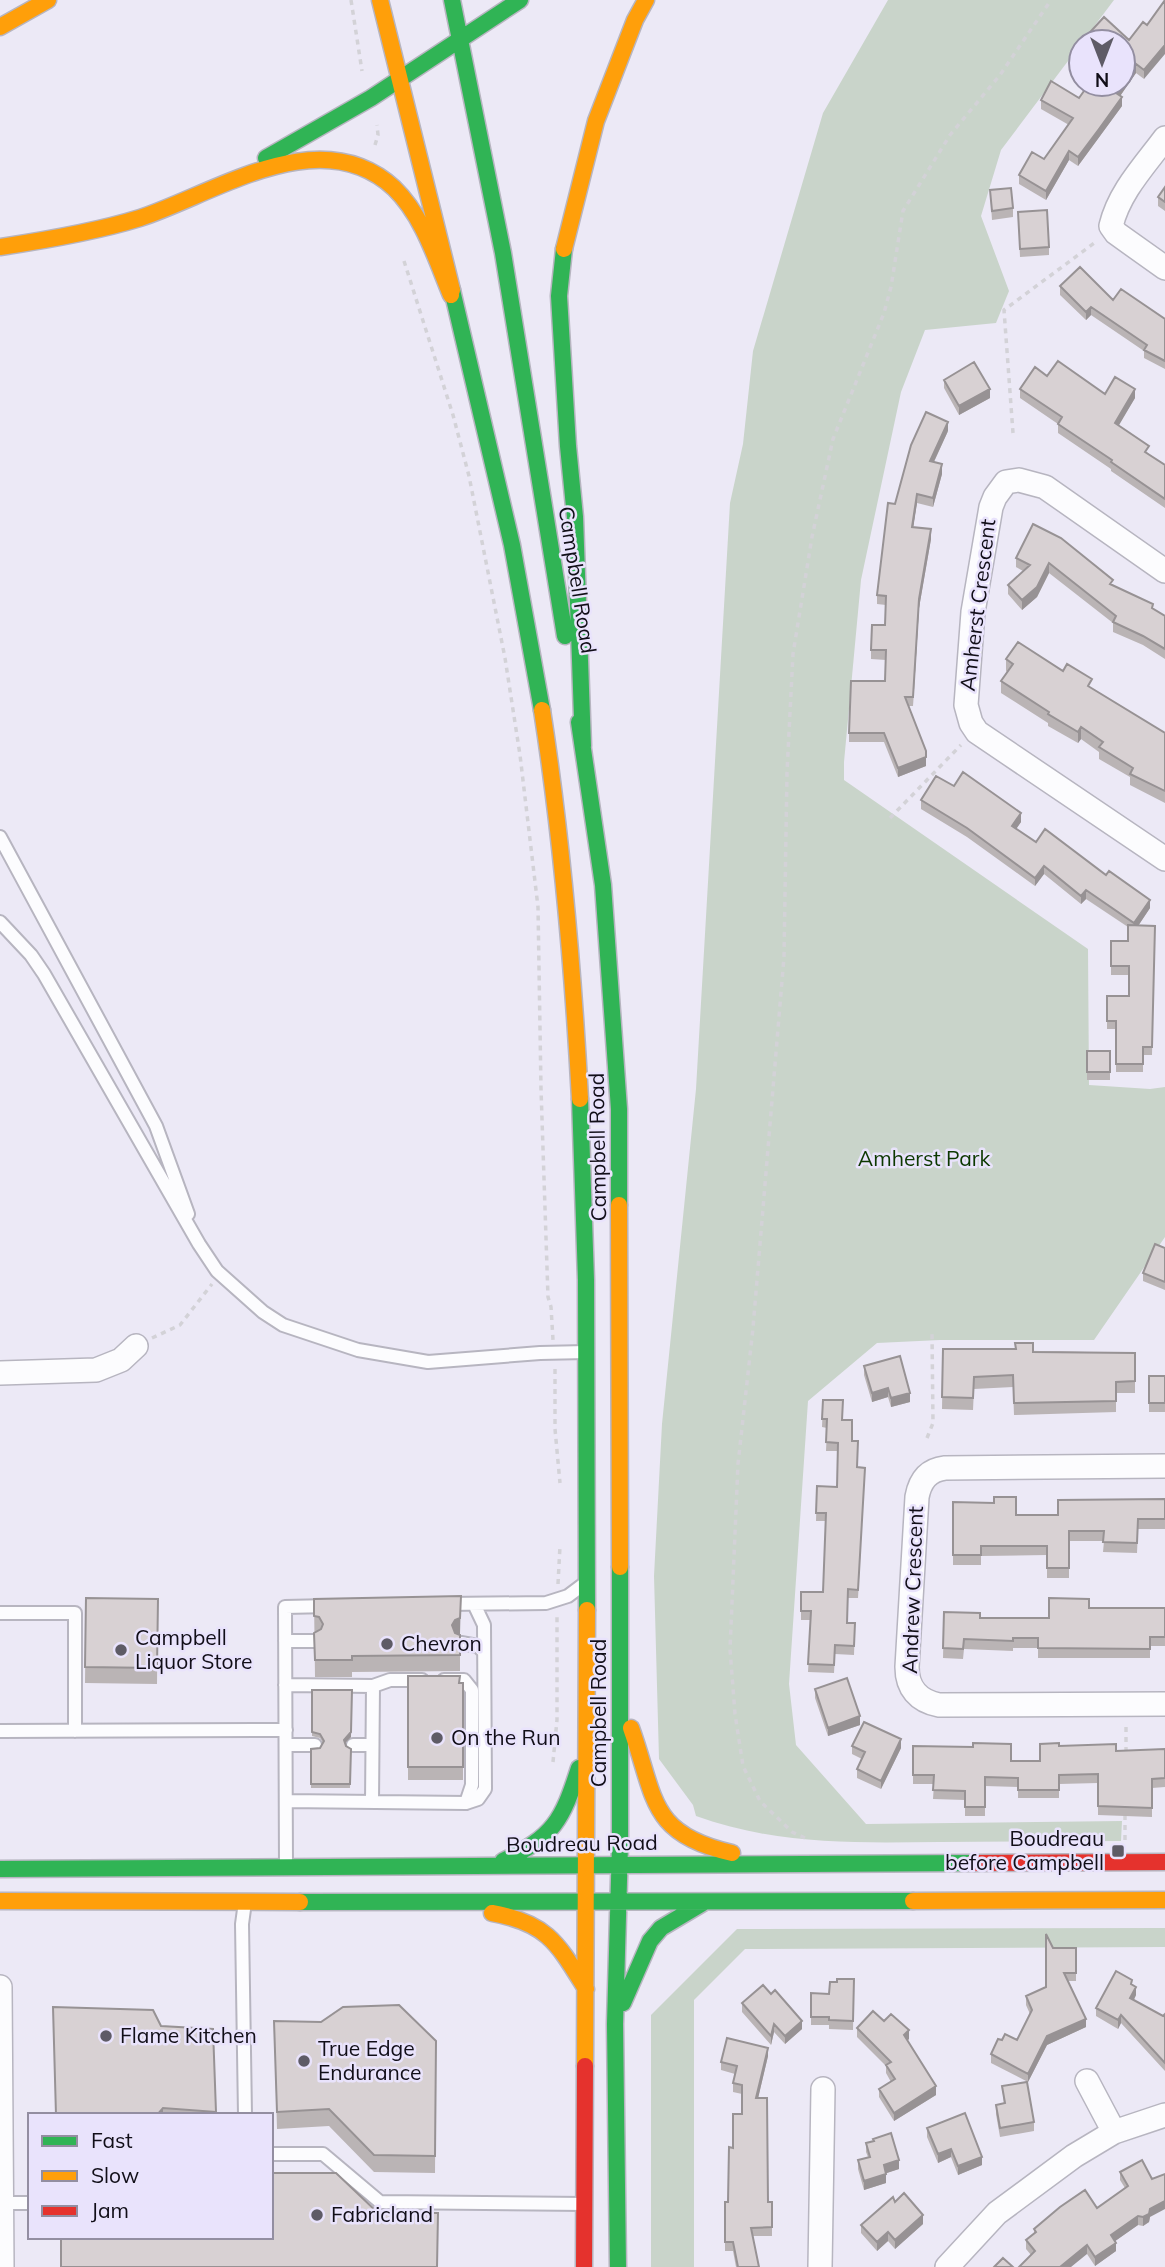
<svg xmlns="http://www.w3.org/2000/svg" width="1165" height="2267" font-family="Mulish,sans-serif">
  <rect width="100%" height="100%" fill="#ece9f6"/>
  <path fill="#c9d4ca" d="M888,0h226l-113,150 -20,66 28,75 -13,32 -71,7 -24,62 -40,188 -17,182v18l244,169 1,136 61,4 15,-2v150l-71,103h-154l-63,3 -69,58 -19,283 7,61 70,79 256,-3 -1,20c-61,0 -121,1 -182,1 -85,1 -162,3 -243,-26l-3,-11 -34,-46 -5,-183 8,-152 34,-335 34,-586 13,-59 10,-93 70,-238z
    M1165,1928v19l-420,2 -51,51v267h-43v-252l86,-86z"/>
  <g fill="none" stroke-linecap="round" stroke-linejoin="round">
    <g stroke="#b7b5c0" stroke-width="16">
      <path id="lane" d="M0,837l156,289 32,88
        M0,922l31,33 13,19 155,270 18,27 46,41 20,13 75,25 70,12 112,-9 46,-1
        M446,1604l100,-1 22,-7 16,-12
        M0,1613h75v118
        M285,1641h29
        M461,1643l17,3 6,6
        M444,1680h20l8,10v95l-6,18
        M285,1685l88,1 -1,116
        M373,1686l17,-6h32
        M0,1731l286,-1
        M286,1745h29
        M353,1745h19
        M286,1801l180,2 12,-4 7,-10 -1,-164 -10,-21
        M286,1866l-1,-259 45,-1
        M245,1902l-3,22 3,191
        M271,2154h52l57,48 204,2
        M2,2203h28"/>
    </g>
    <g stroke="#b7b5c0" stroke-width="26">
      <path id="street" d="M1165,138c-20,27 -46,54 -54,88l5,7 49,35
        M1165,571l-120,-84 -26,-7 -13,2 -11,15 -4,10 -18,105 -7,93 5,18 6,9 188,127
        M0,1373l96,-3 25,-10 15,-14
        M1165,1466l-220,2c-17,2 -25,13 -28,29l-10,170c0,21 11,34 32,38l226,-1
        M0,1987l2,280
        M1087,2081l27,51
        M820,2267l3,-178
        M947,2267l50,-54 77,-57 40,-24 51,-17"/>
    </g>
    <g stroke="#b7b5c0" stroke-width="19">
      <path id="fast" d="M452,0l51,253 62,383
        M266,158l105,-60 149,-98
        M564,249l-5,47 9,150 7,71 8,229
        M452,290l60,255 30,165
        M579,722l24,163 16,224v96
        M580,1099l6,181 1,330
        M503,1861c51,-25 59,-40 76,-93
        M0,1869l973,-6
        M300,1902l613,-1
        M623,2003l27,-62 11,-13 42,-25
        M618,2267l-3,-243 5,-180v-277"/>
    </g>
    <g stroke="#b7b5c0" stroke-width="19">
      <path id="slow" d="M380,0l72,290
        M0,27l48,-27
        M0,247c47,-7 95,-15 140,-29 76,-25 180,-98 254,-30 29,28 42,71 57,107
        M564,249l32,-128 39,-101 11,-20
        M542,710c20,129 31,258 38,389
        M619,1205l1,362
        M631,1728c25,69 17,106 101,125
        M0,1901l300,1
        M913,1901l252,-1
        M492,1913c56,10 66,31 94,76
        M585,2066l2,-456"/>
    </g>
    <g stroke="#b7b5c0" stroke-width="19">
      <path id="jam" d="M973,1863l192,-1
        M584,2267l1,-201"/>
    </g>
    <path stroke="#d3d2d7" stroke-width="3.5" stroke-dasharray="5 5" stroke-linecap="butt" d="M351,0l11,71
      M375,145l3,-10 -1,-10
      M404,261l49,154 16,61 36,182 15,97 18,152 3,182 7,208 3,10 2,33
      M1013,433l-9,-123 93,-69
      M890,818l71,-73
      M152,1338l28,-13 32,-41
      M555,1369v60l5,54
      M927,1438l6,-15 -1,-91
      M558,1584l2,-38
      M1126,1752v-27
      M553,1762l4,-42v-104
      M805,1838l-13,-6 -32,-31 -17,-35 -8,-52 -5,-65 8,-185 15,-136 31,-371 3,-185 6,-118 19,-117 21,-98 51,-126 7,-26 12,-76 47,-76 50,-60 51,-75
      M1125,1840v-28"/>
    <use href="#lane" stroke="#fcfcfe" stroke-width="12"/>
    <use href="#street" stroke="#fcfcfe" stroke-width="23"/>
    <use href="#fast" stroke="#30b455" stroke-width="16"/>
    <use href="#slow" stroke="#ff9f0a" stroke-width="16"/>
    <use href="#jam" stroke="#e5322d" stroke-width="16"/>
  </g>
  <path fill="#bab4b5" d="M1147,25l-3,54 -8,-6 -16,23 2,10 -44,60 -9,-6 -23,40 -27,-16v-9l25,-16 25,-34 -28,-16v-9l38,-2 50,-58z
    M1081,42v29l-10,-9v-9z
    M1165,187v24l-7,-5v-9z
    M990,190l23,18v9l-21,3z
    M1018,212l31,35v8l-29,2z
    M1060,286l53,14 52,19v50l-21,-11v-7l-53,-36 -5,5 -26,-25z
    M1047,376l58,18 30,4 -17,27 31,29 16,11v43l-54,-37v-2l-53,-36v-9l-38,-26v-9z
    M944,380l46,18 -31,17 -15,-27z
    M948,431l-14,31 8,12 -9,33 -16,-4 -4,24 18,12 -12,69 -6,98h-4l17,60 -28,11 -14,-35h-35v-9l36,-52 1,-21 -15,-1v-9l14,-25 1,-20 -9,-1v-9l18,-91z
    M1033,524l80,62 52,30v43l-22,-14 -30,-13v-9l-64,-50 -12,24 -15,13 -14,-16v-9l15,-14 -7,-4v-9z
    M1006,659l57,12 102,62v70l-35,-18v-8l-31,-18v-7l-18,-13 -3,4 -30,-17v-3l-47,-30v-12l6,-9 -1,-1z
    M954,786l67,36 -5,7 20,13 114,66 -12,18h17l-3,129h-9v17h-27v-43h-9v-33h22v-21h-18v-34h17v-14l-42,-28 -5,5 -37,-30 -9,12 -68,-49 -46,-28v-9z
    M1087,1051h23v29h-23z
    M1165,1248v42l-22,-9v-8z
    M943,1349l192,4v40h-19v19l-102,3 -1,-28 -39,2 -1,21 -31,-1z
    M864,1366l46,36 -19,5 -3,-10 -16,5 -8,-27z
    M1149,1376h16v36h-16z
    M823,1400l20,20 9,21 5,26 8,1 -7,130h-10l-1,25h8l-1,32 -19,-1 -1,19 -26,-1 3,-52h-10v-28h22l3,-71h-10l1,-35 20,1 1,-36h-12l1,-23 -5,-1z
    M1165,1499v30h-27l-1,24 -34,-1 1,-11h-35v37h-22v-23l-66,1v9h-28v-63l63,13h42z
    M86,1598l72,1 -1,85 -72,-1z
    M314,1599l146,35v37l-108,1v5h-37z
    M1089,1608h76v38h-15v12h-112v-10h-25v3l-49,-2 -1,10 -20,-1 1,-46 36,6h69z
    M408,1676l55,7v97h-55z
    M815,1689l45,36 -32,11 -13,-38z
    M312,1690h40l-1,47 -6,6 1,3 5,3 -1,39h-39v-39l9,-1 3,-5 -3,-5 -8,-2z
    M852,1746l49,2 -20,41 -24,-11v-9l5,-10 -10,-5z
    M913,1746l98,15h29l19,-15 57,5 49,-2v38l-13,1v29l-54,-2v-32l-39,1v14h-41v-11l-33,-1v30h-20v-16l-32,-1 1,-15h-21z
    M1053,1948h23v33h-8l18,46 -39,18 -19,37 -37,-19v-9l11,-14h15l13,-26 -4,-9v-9l20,-9z
    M854,1979l-1,51 -24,-1v-4h-18v-32l18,1 8,-12z
    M1132,1985l4,10 -2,5 29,16 2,-2v57l-44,-48 -3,6 -22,-13v-8z
    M742,2003l60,26 -17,15 -11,-12 -3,13 -29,-33z
    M274,2021l47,1 115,19 -1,132 -61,-1 -45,-46 -52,3z
    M884,2021l25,18 -2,1 29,55 -42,26 -15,-24v-8l12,-7 -5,-9v-7l-29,-29v-9z
    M161,2026l52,3 3,86h-161z
    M768,2056l-10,42 10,104h4v34h-19l6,31h-23l-3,-16h-8v-49h3l5,-54 9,-34v-20l-9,-2v-9l2,-9 -14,-4v-8z
    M1002,2086l32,36v9l-34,6 -4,-23v-9l8,-1z
    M927,2128l55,37 -24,10 -7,-18 -13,6 -11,-26z
    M866,2143l33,26 -13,4v10l-22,7 -6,-21v-9l10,-3 -2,-5z
    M1120,2172l30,45 -1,5 -6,4 -5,-1 -23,16 1,10 -21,15 -8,-12 -56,1 -5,-6v-9l8,-6v-5l63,-21 28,-20 -5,-8z
    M895,2202l28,22 -28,25 -7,-8 -11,10 -16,-18v-8z"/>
  <path fill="#979294" d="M1165,45v9l-21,25v-9z
    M1136,64v9l-20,29v-9z
    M1122,97v9l-44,60v-9z
    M1069,151v9l-23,40v-9z
    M1091,307v8l-5,5v-8z
    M990,389v9l-31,17v-9z
    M1135,389v9l-20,34v-9z
    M948,422v9l-18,39v-9z
    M942,464v10l-9,33v-9z
    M917,494v9l-5,33v-9z
    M931,529v10l-12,69 -6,98 6,-107z
    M1049,563v10l-12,24 -15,13v-10z
    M1081,727v12l-3,4v-11z
    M926,757v9l-28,11v-9z
    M1021,813v9l-9,13v-9z
    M1044,866v8l-9,12v-8z
    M1086,890v9l-5,5v-8z
    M1150,900v8l-16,24v-9z
    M888,1388v9l-16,5v-9z
    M910,1393v9l-19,5v-9z
    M461,1596l-1,38 -5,3 -3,-12z
    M860,1716v9l-32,11v-8z
    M351,1732v5l-7,7v-4z
    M901,1739v9l-20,41v-8z
    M1136,1987v8l-6,12v-9z
    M1121,2015v8l-3,6v-9z
    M1086,2019v8l-39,18 -19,37v-8l19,-38z
    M802,2021v8l-17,15v-8z
    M774,2024v8l-3,13v-9z
    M909,2030v9l-5,5v-9z
    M768,2048v8l-12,51v-9z
    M936,2086v9l-42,26v-8z
    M163,2108v7h-6z
    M951,2149v8l-13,6v-9z
    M982,2157v8l-24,10v-9z
    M899,2160v9l-15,5v-9z
    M886,2174v9l-22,7v-9z
    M1165,2201v8l-15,8 -1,5 -6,4v-9l7,-8z
    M923,2215v9l-28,25v-9z
    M1138,2216v9l-27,19v-9z
    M888,2232v9l-11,10v-9z
    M1116,2243v8l-21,15v-9z
    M1087,2245v9l-16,13h-11z"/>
  <path fill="#d8d1d3" stroke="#979294" stroke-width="2" d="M1165,0v45l-21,25 -8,-6 -13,19v-41h-42l23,-25 25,23 14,-18 4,3z
    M1081,42v20l-10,-9z
    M1051,81l28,17 10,-14h33l-6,9 6,4 -23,32 -21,28 -9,-6 -23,40 -27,-16 13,-23 12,7 29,-41 -32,-18z
    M1165,187v15l-7,-5z
    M1011,188l2,20 -21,3 -2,-21z
    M1047,210l2,37 -29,2 -2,-37z
    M1080,267l33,33 8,-11 44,30v42l-21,-11 3,-5 -56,-38 -5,5 -26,-26z
    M1058,361l47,33 10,-17 20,12 -20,34 34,23 -4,6 20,13v34l-54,-37 1,-2 -54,-36 4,-7 -42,-28 15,-22 12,9z
    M974,362l16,27 -31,17 -15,-26z
    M926,412l22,10 -18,39 12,3 -9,34 -16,-4 -5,33 19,2 -12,70 -6,98h-8l21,54v6l-28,11 -14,-35h-35l2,-52h34l1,-31h-15l1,-25h13l1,-29 -9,-1 11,-92 7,1 16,-59z
    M1033,524l28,14 52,42 -3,4 43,20 -1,4 13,8v33l-22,-13 -30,-14 3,-6 -67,-53 -12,24 -15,13 -14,-15 22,-20 -14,-7z
    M1018,642l45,29 4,-7 25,15 -4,7 77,47v58l-35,-17 3,-6 -34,-21 4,-5 -22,-15 -3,5 -30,-18 1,-2 -48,-31 12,-17 -7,-5z
    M963,772l58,41 -9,13 24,16 9,-13 61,46 3,-4 41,29 -16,23 -48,-33 -5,6 -37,-30 -9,12 -68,-50 -46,-28 15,-24 18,10z
    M1128,925l27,1 -3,121h-9v17h-27v-43h-9v-25h22v-30h-18v-25h17z
    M1087,1051h23v21h-23z
    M1155,1244l10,4v34l-22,-9z
    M1015,1343h18v9l102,1v28l-19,1v19l-102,2 -1,-28 -39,2 -1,21 -31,-1 1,-48h73z
    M900,1356l10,37 -19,5 -3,-10 -16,5 -8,-27z
    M1149,1376h16v27h-16z
    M823,1400h20l-1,20h10v21h6l-1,26 8,1 -7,122 -10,-1 -1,34h8l-1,23 -19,-1 -1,20 -26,-1 3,-53h-10v-19h22l3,-79h-10l1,-27 20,1 1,-44 -12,-1 1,-23h-5z
    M994,1497h22v18h42v-15l107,-1v20h-27l-1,24 -34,-1 1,-11h-35v37h-22v-22h-66v9h-28v-53l41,1z
    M461,1596l-1,22 -5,2 -3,5 3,8 5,2v20l-108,1v4h-37l-1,-27 7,-4 2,-5 -4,-7 -5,-1v-17z
    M86,1598l72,1 -1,69 -72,-1z
    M1049,1598l40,1v9h76v29h-15v12l-112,-1v-10h-25v3l-49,-2 -1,10 -20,-1 1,-36 36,1v5h69z
    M408,1676h52l-1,7h4v84h-55z
    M847,1678l13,38 -32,12 -13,-39z
    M312,1690h40l-1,42 -7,8 2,6 5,3 -1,35h-39v-35l9,-1 4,-7 -4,-7 -8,-2z
    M864,1722l37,17 -20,42 -24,-12 8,-17 -13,-6z
    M973,1743l38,1v17h29v-17l19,-1v3l57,-2v7l49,-2v29l-13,1v29l-54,-2v-32l-39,1v15h-41v-12l-33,-1v30h-20v-16l-32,-1 1,-15h-21v-29l60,1z
    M1046,1934l7,14h23v25h-12l22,46 -39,17 -19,38 -37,-20 7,-15 4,1 3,-6 12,6 15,-30 -6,-14 20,-9z
    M1116,1971l16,9 -1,4 5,3 -6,11 33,18 2,-2v49l-44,-48 -3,5 -22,-12z
    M837,1979h17l-1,42 -24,-1v-3h-18v-24l18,1 1,-12h7z
    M763,1985l8,9 4,-4 27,31 -17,15 -11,-12 -3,12 -29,-33z
    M399,2005l37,36 -1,115 -61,-1 -45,-46 -52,3 -3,-91 47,1 22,-15z
    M53,2007l100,3 8,16 52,3 3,83 -53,-4 -6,7h-101z
    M873,2011l11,10 7,-7 18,16 -5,5 32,51 -42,27 -15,-24 16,-10 -9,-14 5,-3 -34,-34z
    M727,2038l41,10 -12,50h11l1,104h4v25l-21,1 8,39h-21l-5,-25h-8v-40h3l1,-55 4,1v-34h9v-29l-9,-2 4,-17 -16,-4z
    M1027,2082l7,40 -34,6 -4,-23 9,-2 -3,-17z
    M965,2113l17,44 -24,9 -7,-17 -13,5 -11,-26z
    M891,2133l8,27 -15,5 2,9 -22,7 -6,-21 12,-3 -4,-14 8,-2 -1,-2z
    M1142,2160l10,19 13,-5v27l-15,8 -1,5 -6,3 -5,-1 -27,19 5,8 -21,14 -8,-12 -27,22h-41l16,-16 -9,-11 10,-8 -2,-3 26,-22 25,-17 12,18 31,-22 -8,-14z
    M271,2173h65l41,39 61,1 -1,54h-376v-30h210z
    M904,2193l19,22 -28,25 -7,-8 -11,10 -16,-17 32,-28 2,5z
    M1003,2258l10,9h-19z"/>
  <g fill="#5e5b66" stroke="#e9e3fc" stroke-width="2.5">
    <circle cx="387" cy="1644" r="7"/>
    <circle cx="121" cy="1650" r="7"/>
    <circle cx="437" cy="1738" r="7"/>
    <rect x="1111" y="1844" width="14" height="14" rx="3.5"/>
    <circle cx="106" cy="2036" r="7"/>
    <circle cx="304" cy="2061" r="7"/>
    <circle cx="317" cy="2215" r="7"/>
  </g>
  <g text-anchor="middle" stroke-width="5" stroke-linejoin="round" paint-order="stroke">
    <g font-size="21" fill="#110e18" stroke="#e9e3fc">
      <text transform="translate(577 580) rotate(81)" y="7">Campbell Road</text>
      <text transform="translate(978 605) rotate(-83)" y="7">Amherst Crescent</text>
      <text transform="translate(598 1147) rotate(-91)" y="7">Campbell Road</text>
      <text transform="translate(913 1590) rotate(-88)" y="7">Andrew Crescent</text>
      <text transform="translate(599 1713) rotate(-90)" y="7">Campbell Road</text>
      <text transform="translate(582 1844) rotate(-1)" y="7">Boudreau Road</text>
    </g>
    <g font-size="21" fill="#0c3800" stroke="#e9e3fc">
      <text x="924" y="1166">Amherst Park</text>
    </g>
    <g font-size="21" fill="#110e18" stroke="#e9e3fc" text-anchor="start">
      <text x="135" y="1645">Campbell<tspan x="135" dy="24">Liquor Store</tspan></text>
      <text x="401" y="1651">Chevron</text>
      <text x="451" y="1745">On the Run</text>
      <text x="1104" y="1846" text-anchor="end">Boudreau<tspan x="1104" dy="24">before Campbell</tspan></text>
      <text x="120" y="2043">Flame Kitchen</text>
      <text x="318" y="2056">True Edge<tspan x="318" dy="24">Endurance</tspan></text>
      <text x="331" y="2222">Fabricland</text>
    </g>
  </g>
  <rect x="28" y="2113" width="245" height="126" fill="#e9e3fc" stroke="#938ea1" stroke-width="2"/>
  <rect x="42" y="2136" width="35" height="10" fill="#30b455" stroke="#938ea1" stroke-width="2"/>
  <text x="91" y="2148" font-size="21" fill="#110e18">Fast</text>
  <rect x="42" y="2171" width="35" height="10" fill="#ff9f0a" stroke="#938ea1" stroke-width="2"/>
  <text x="91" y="2183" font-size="21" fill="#110e18">Slow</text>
  <rect x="42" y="2206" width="35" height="10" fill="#e5322d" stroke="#938ea1" stroke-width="2"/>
  <text x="91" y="2218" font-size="21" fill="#110e18">Jam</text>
  <g transform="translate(1102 63) rotate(180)"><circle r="33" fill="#e9e3fc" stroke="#938ea1" stroke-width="2"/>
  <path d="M0-5L12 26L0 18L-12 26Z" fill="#5e5b66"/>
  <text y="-10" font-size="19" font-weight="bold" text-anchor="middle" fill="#110e18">N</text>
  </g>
</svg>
